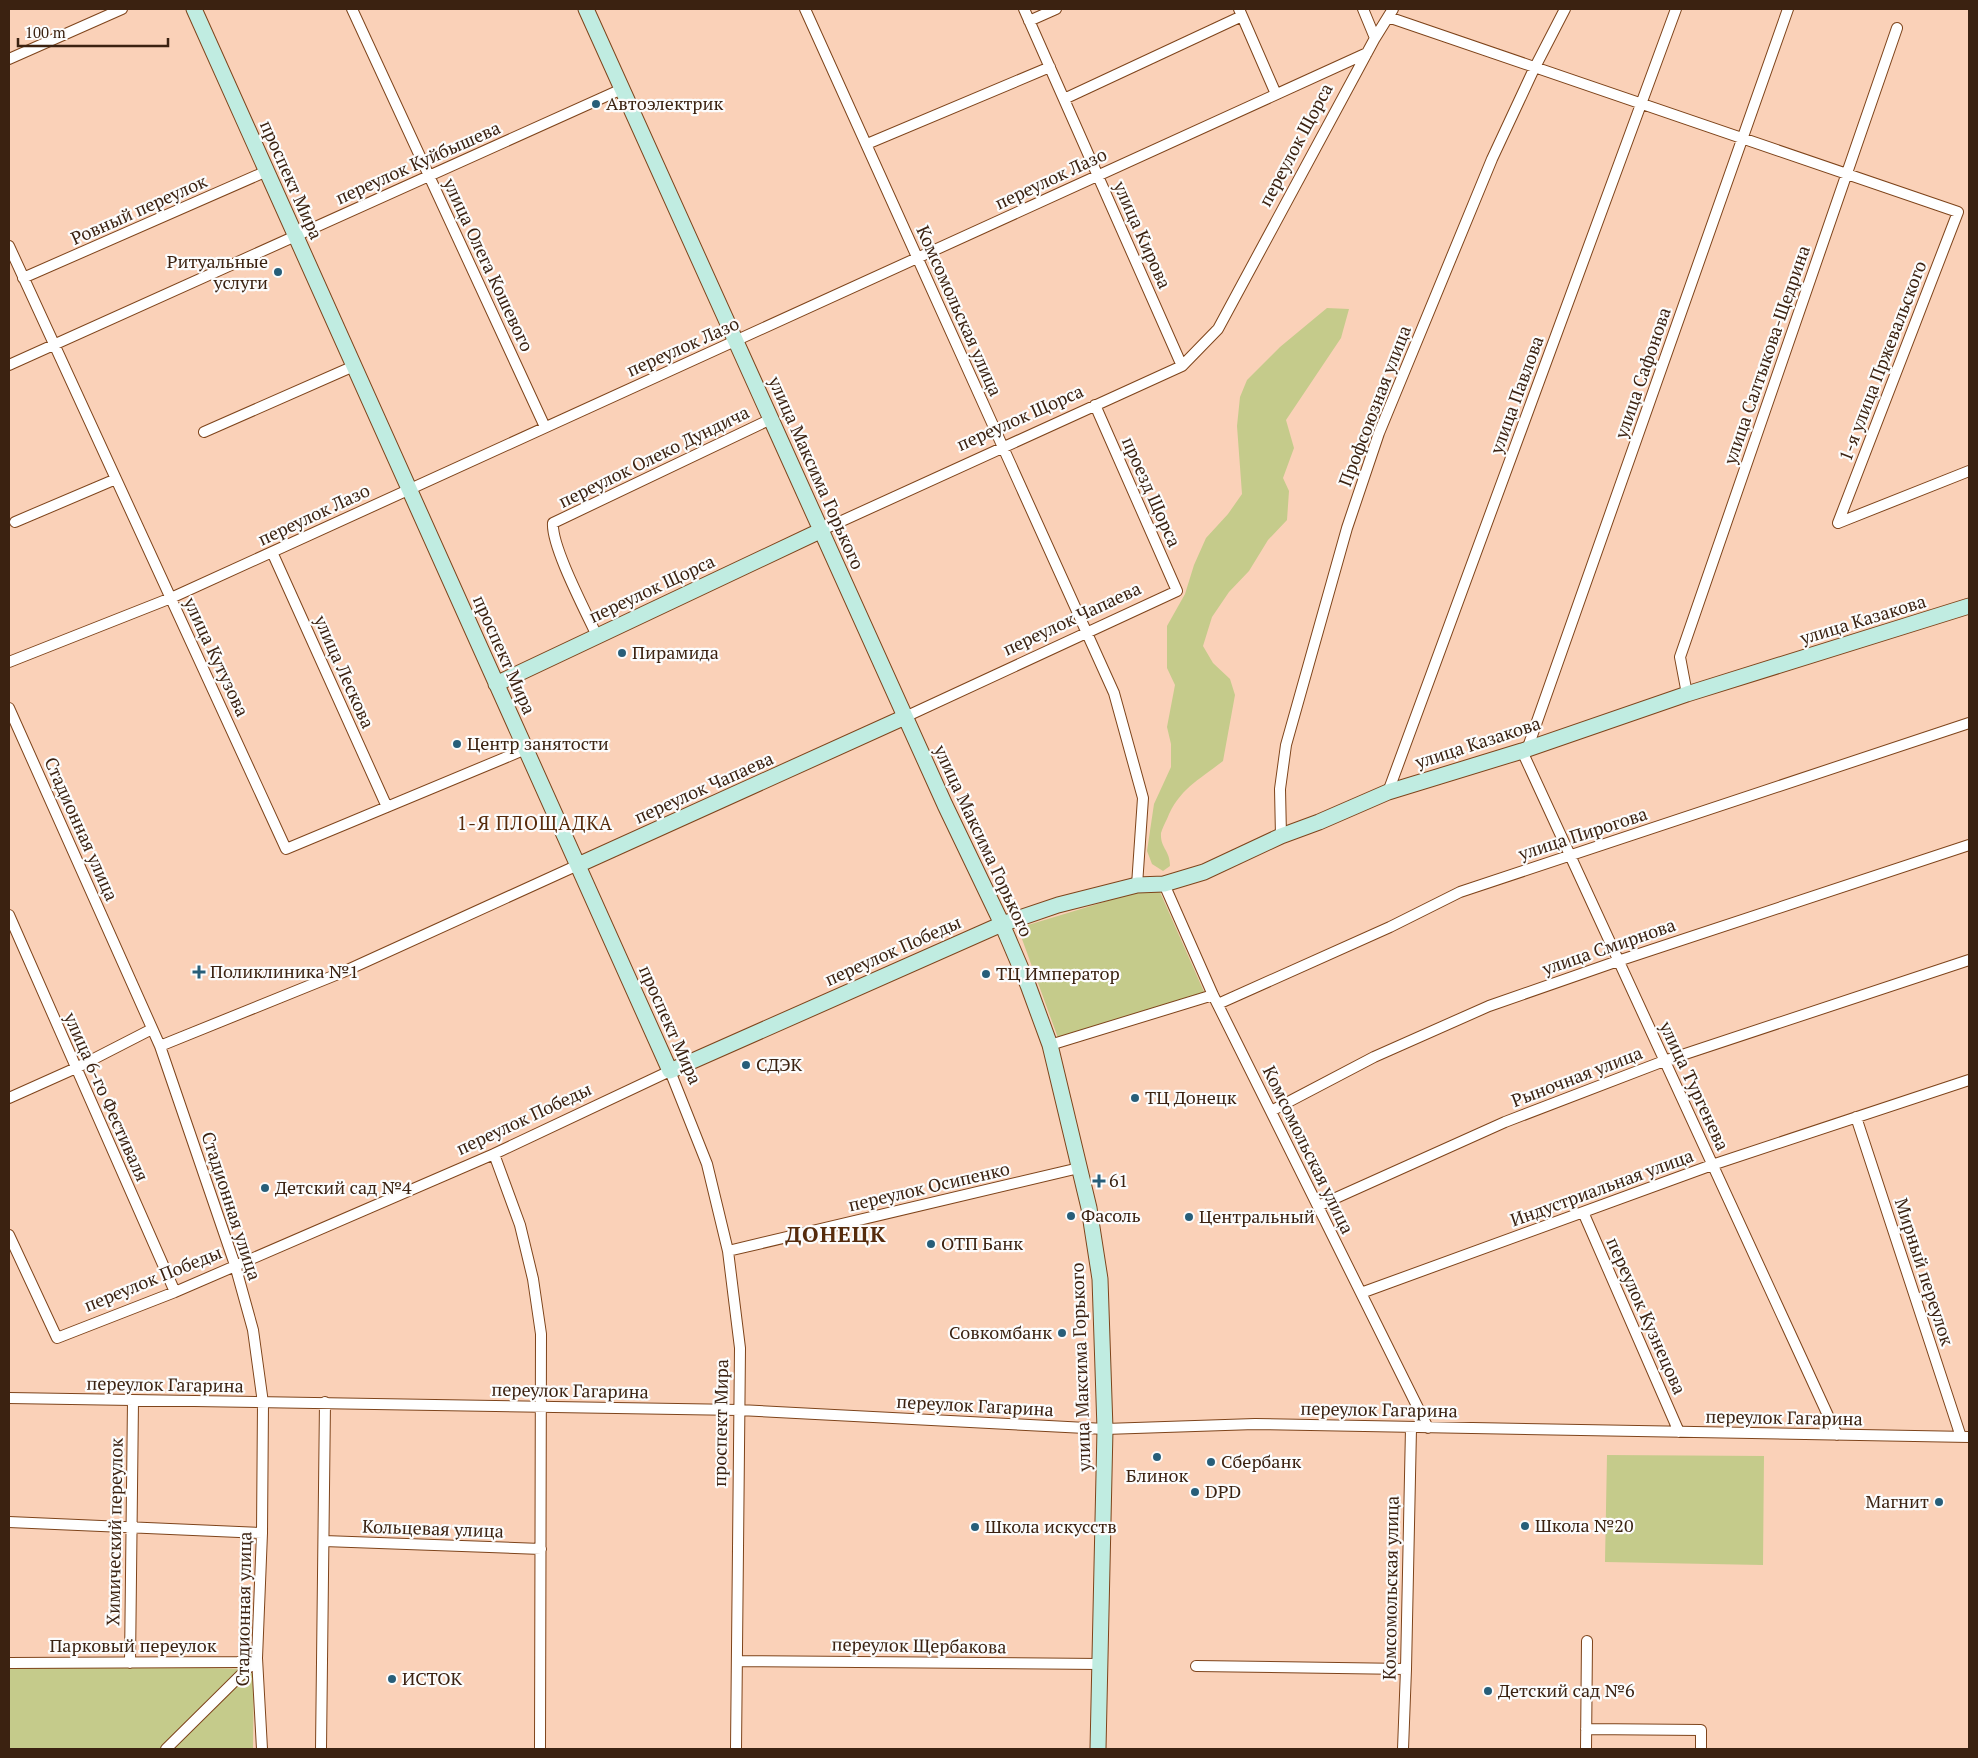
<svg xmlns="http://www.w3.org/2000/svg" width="1978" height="1758" font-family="'PT Serif',serif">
  <rect width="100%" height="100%" fill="#fad1b8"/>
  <path fill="#c5cb8b" d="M1327,308l22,1 -8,29 -55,82 8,28 -11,30 6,13 -2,29 -19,20 -19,31 -20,21 -17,25 -9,29 10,17 17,16 5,16 -12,66c-24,19 -44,28 -56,58 -2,4 -5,10 -6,14 -1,15 9,17 9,33l-7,5 -11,-7 -5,-13 7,-47 17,-37v-23l-4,-17 8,-42 -8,-17v-42l18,-32 9,-29 12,-27 22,-24 14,-20 -5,-68 3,-29 7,-17 33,-33z
    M1147,889l13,3 45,102 -147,44 -40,-110z
    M1607,1455l157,1 -1,109 -158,-3z
    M9,1664l245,5 -1,80h-244z"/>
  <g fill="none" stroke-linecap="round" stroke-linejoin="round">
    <g stroke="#7e441b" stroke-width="12">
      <path id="street" d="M352,9l193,418
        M805,9l309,684 29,105 -6,87
        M1024,9l158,357
        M1239,9l37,85
        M1363,9l12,29
        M1388,17l570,195 -120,311
        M1029,21l27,-12
        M9,59l113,-50
        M1064,99l178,-83
        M867,144l183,-77
        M9,246l277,603 240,-100
        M23,278l244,-107
        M9,365l613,-276
        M204,432l150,-66
        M15,522l101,-43
        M1838,523l131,-52
        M822,530l360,-164 36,-37 157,-291 18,-29
        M272,552l115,255
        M597,636c-11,-24 -46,-90 -44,-113l218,-104
        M9,662l162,-64 1196,-545
        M1687,694l-7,-37 217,-629
        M9,708l151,338 75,219 18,65 10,73 -1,130 -5,125 5,91
        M905,717l272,-126 -82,-186
        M1528,747l260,-738
        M1522,751l315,684
        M1388,792l288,-783
        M1281,836l-1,-47 6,-44 61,-217 32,-95 113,-274 41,-88 32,-62
        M1164,884l49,111 215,433
        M9,915l166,377
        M1218,1004l172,-77 70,-35 509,-169
        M1050,1045l163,-50
        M160,1046l183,-74 235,-107
        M9,1098l67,-30 76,-39
        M1271,1111l103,-54 115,-51 129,-45 351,-116
        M1856,1117l105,320
        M494,1154l26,71 13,54 8,55 -1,415
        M1318,1206l187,-84 159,-61 305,-101
        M1583,1212l96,220
        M9,1235l48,103 118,-46 319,-138 176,-83 37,93 21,87 12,97 -4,401
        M728,1251l351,-83
        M1361,1293l351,-128 257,-85
        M9,1398l730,12 366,19 150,-5 714,13
        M9,1522l253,11
        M324,1541l217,8
        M737,1661l363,3
        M9,1663l229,-1 19,-4
        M130,1663l3,-262
        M1196,1666l210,3
        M1586,1729l115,1v19
        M166,1749l91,-90
        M321,1749l4,-347
        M1403,1749l3,-80 5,-241
        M1586,1749l1,-108"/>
    </g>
    <g stroke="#7e441b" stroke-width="17">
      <path id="secondary" d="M194,9l476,1062 332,-147 56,-19 79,-20 27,-1 40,-12 77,-36 38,-14 69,-30 134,-41 165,-57 282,-88
        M586,9l359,796 57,119 26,61 22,60 39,163 11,71 5,150 -7,320
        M496,684l326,-154
        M578,865l327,-148"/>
    </g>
    <use href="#street" stroke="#fff" stroke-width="10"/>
    <use href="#secondary" stroke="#c0ece1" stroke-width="15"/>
  </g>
  <g fill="#275e79" stroke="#fcfcfc" stroke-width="2">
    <circle cx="596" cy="104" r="5"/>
    <circle cx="278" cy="272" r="5"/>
    <circle cx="622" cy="653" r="5"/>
    <circle cx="457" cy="744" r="5"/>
    <path d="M196.5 964.5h5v5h5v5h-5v5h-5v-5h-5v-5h5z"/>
    <circle cx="986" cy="974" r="5"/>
    <circle cx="746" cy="1065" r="5"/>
    <circle cx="1135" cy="1098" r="5"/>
    <path d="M1096.5 1173.5h5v5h5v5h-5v5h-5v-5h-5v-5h5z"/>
    <circle cx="265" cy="1188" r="5"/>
    <circle cx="1071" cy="1216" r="5"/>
    <circle cx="1189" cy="1217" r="5"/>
    <circle cx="931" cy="1244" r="5"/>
    <circle cx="1062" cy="1333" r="5"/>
    <circle cx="1157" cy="1457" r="5"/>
    <circle cx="1211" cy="1462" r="5"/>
    <circle cx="1195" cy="1492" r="5"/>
    <circle cx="1939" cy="1502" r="5"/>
    <circle cx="1525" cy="1526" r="5"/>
    <circle cx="975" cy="1527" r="5"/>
    <circle cx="392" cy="1679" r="5"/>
    <circle cx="1488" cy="1691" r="5"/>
  </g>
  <g text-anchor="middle" stroke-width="4.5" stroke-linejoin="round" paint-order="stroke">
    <g font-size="18" fill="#3b2211" stroke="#fcfcfc" text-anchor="start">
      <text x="606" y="110">Автоэлектрик</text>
      <text x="268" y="268" text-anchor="end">Ритуальные<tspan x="268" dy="21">услуги</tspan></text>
      <text x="632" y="659">Пирамида</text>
      <text x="467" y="750">Центр занятости</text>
      <text x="210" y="978">Поликлиника №1</text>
      <text x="996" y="980">ТЦ Император</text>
      <text x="756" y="1071">СДЭК</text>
      <text x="1145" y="1104">ТЦ Донецк</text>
      <text x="1109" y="1187">61</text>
      <text x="275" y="1194">Детский сад №4</text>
      <text x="1081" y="1222">Фасоль</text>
      <text x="1199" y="1223">Центральный</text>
      <text x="941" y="1250">ОТП Банк</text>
      <text x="1052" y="1339" text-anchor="end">Совкомбанк</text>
      <text x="1221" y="1468">Сбербанк</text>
      <text x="1157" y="1482" text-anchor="middle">Блинок</text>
      <text x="1205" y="1498">DPD</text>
      <text x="1929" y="1508" text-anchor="end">Магнит</text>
      <text x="1535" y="1532">Школа №20</text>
      <text x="985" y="1533">Школа искусств</text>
      <text x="402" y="1685">ИСТОК</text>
      <text x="1498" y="1697">Детский сад №6</text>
    </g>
    <g font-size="18" fill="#3b2211" stroke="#fcfcfc">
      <text transform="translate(1296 145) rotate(-62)" y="6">переулок Щорса</text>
      <text transform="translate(418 163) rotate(-24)" y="6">переулок Куйбышева</text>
      <text transform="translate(1051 179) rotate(-25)" y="6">переулок Лазо</text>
      <text transform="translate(291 180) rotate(66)" y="6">проспект Мира</text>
      <text transform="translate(139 210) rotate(-24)" y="6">Ровный переулок</text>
      <text transform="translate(1142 235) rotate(66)" y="6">улица Кирова</text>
      <text transform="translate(488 265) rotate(65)" y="6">улица Олега Кошевого</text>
      <text transform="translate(959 311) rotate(66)" y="6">Комсомольская улица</text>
      <text transform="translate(683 347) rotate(-24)" y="6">переулок Лазо</text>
      <text transform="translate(1767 355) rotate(-71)" y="6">улица Салтыкова-Щедрина</text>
      <text transform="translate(1883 361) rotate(-69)" y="6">1-я улица Пржевальского</text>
      <text transform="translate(1643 373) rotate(-71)" y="6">улица Сафонова</text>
      <text transform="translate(1517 395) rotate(-70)" y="6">улица Павлова</text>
      <text transform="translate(1375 406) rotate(-69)" y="6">Профсоюзная улица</text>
      <text transform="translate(1020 418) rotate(-24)" y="6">переулок Щорса</text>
      <text transform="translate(654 457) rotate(-26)" y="6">переулок Олеко Дундича</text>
      <text transform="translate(816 473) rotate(66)" y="6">улица Максима Горького</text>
      <text transform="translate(1151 492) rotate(66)" y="6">проезд Щорса</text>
      <text transform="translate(314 515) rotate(-25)" y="6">переулок Лазо</text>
      <text transform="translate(652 589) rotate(-25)" y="6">переулок Щорса</text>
      <text transform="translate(1072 619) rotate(-25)" y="6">переулок Чапаева</text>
      <text transform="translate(1863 620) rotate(-17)" y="6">улица Казакова</text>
      <text transform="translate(504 655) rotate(66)" y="6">проспект Мира</text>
      <text transform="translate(216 657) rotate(65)" y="6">улица Кутузова</text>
      <text transform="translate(344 672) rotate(66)" y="6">улица Лескова</text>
      <text transform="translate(1478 743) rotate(-18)" y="6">улица Казакова</text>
      <text transform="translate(704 788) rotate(-24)" y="6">переулок Чапаева</text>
      <text transform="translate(81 829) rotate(66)" y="6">Стадионная улица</text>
      <text transform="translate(1583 834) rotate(-18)" y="6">улица Пирогова</text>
      <text transform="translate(983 841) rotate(65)" y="6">улица Максима Горького</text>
      <text transform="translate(1609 947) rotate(-19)" y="6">улица Смирнова</text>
      <text transform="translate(893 951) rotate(-24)" y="6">переулок Победы</text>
      <text transform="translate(670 1025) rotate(66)" y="6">проспект Мира</text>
      <text transform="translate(1577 1077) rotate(-21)" y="6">Рыночная улица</text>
      <text transform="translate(1694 1086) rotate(65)" y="6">улица Тургенева</text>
      <text transform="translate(106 1097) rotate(66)" y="6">улица 6-го Фестиваля</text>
      <text transform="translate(524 1119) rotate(-25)" y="6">переулок Победы</text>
      <text transform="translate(1308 1150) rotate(64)" y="6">Комсомольская улица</text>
      <text transform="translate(929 1187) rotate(-13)" y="6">переулок Осипенко</text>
      <text transform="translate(1602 1188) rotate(-20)" y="6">Индустриальная улица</text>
      <text transform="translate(231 1206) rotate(72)" y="6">Стадионная улица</text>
      <text transform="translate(1924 1272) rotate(72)" y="6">Мирный переулок</text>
      <text transform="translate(153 1279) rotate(-22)" y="6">переулок Победы</text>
      <text transform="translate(1646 1316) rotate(66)" y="6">переулок Кузнецова</text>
      <text transform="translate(1081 1367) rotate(-92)" y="6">улица Максима Горького</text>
      <text transform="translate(165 1385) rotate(1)" y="6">переулок Гагарина</text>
      <text transform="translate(570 1391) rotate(1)" y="6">переулок Гагарина</text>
      <text transform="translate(975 1406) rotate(3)" y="6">переулок Гагарина</text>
      <text transform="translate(1379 1410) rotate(1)" y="6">переулок Гагарина</text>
      <text transform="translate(1784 1418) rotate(1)" y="6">переулок Гагарина</text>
      <text transform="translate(721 1423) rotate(-89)" y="6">проспект Мира</text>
      <text transform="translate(433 1529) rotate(2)" y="6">Кольцевая улица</text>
      <text transform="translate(115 1532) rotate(-89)" y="6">Химический переулок</text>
      <text transform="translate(1391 1588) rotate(-89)" y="6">Комсомольская улица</text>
      <text transform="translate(244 1609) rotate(-89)" y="6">Стадионная улица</text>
      <text x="133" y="1652">Парковый переулок</text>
      <text transform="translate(919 1646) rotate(1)" y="6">переулок Щербакова</text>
    </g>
    <g font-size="19" letter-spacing="1" fill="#562b0c" stroke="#fcfcfc">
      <text x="535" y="830">1-Я ПЛОЩАДКА</text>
    </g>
    <g font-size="22" font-weight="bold" letter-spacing="1" fill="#562b0c" stroke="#fcfcfc">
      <text x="836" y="1242">ДОНЕЦК</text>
    </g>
  </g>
  <rect width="1978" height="1758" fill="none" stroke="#3b2211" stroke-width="20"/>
  <path d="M18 38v8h150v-8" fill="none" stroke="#3b2211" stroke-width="2.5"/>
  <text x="25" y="38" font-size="15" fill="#3b2211" stroke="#fcfcfc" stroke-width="4" paint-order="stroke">100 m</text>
</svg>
